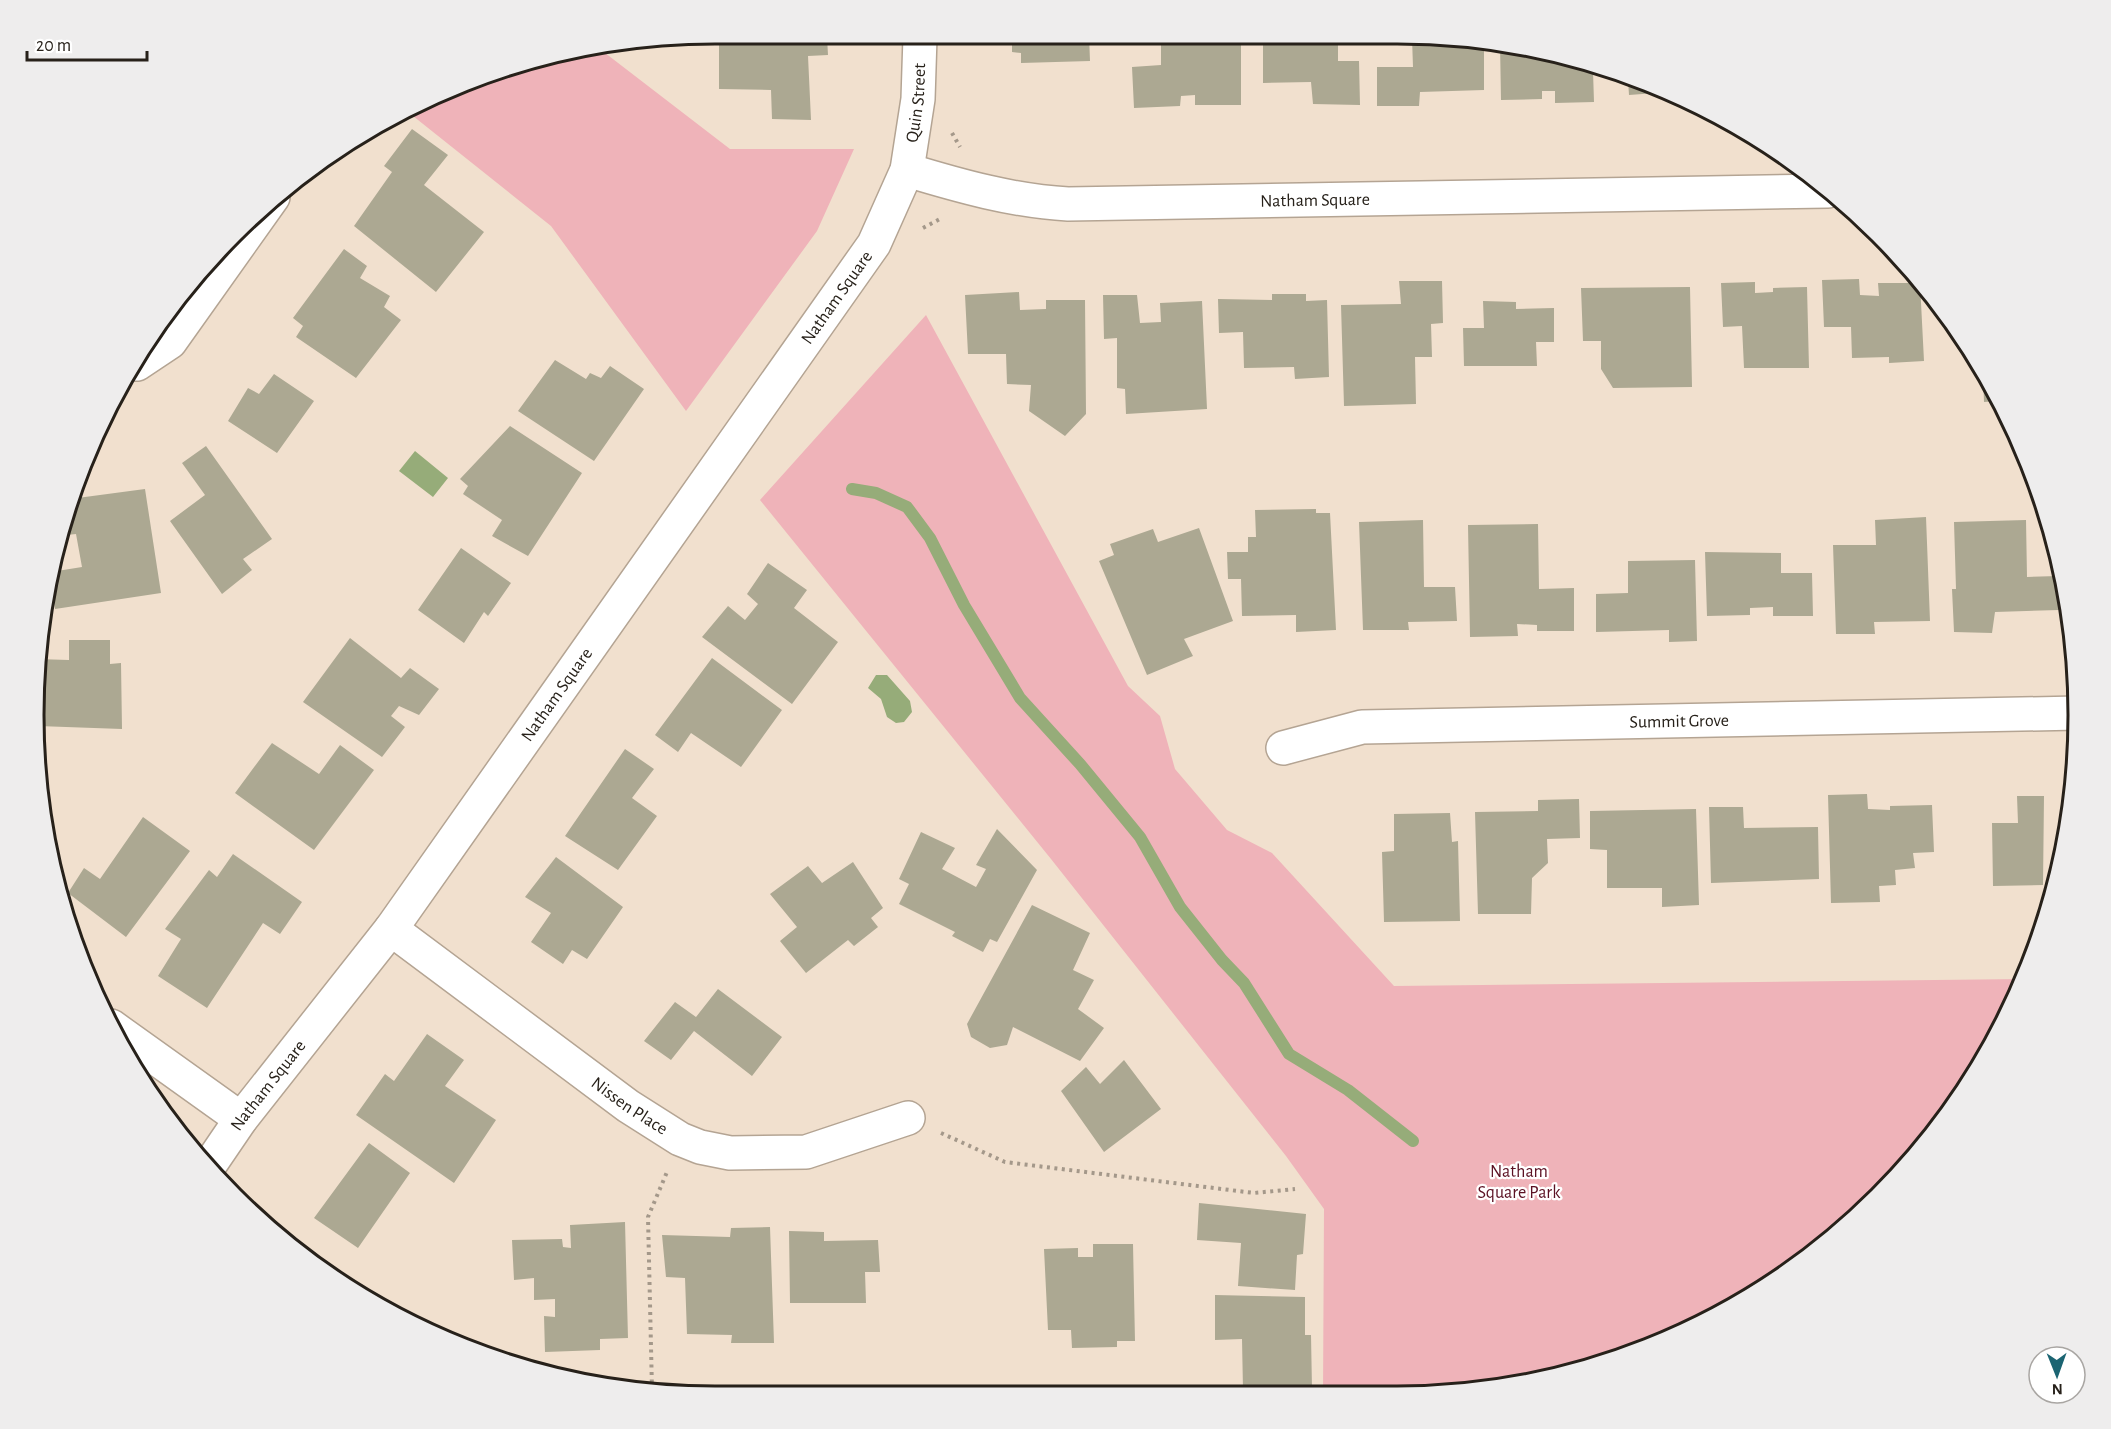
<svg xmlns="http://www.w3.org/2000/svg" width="2111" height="1429" font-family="'Alegreya Sans',sans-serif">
  <rect width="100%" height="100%" fill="#f1e0ce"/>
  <path fill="#efb3b9" d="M596,46l134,103h124l-37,82 -131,180 -135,-185 -143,-114 88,-43z
    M926,315l202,371 32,30 15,53 52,61 45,23 122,133 630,-7 -61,114 -84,103 -104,85 -117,63 -128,39 -133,13h-74l1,-187 -38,-53 -235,-297 -291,-359z"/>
  <path fill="#96ac79" d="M415,451l33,27 -15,19 -34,-26z
    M876,675h11l23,26 2,11 -8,10 -8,1 -9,-6 -6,-18 -13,-11z"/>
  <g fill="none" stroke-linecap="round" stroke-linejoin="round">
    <path stroke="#96ac79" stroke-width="12" d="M852,489l24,4 31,14 23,31 34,67 56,93 60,66 60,73 40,70 42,53 22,23 45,71 59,36 65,51"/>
  </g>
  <path fill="#aca892" d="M1338,33v28h21l1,44 -47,-1 -2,-22 -48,1v-49z
    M1241,34v71h-46v-10l-14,1 -1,10 -46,2 -2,-41 29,-2v-30z
    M1089,35l1,26 -69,2v-10l-9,-1v-16z
    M1431,36l53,6v48l-64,2 -1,14h-42v-39h36l-1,-29z
    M827,37l1,18 -20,1 3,64 -39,-1 -1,-29 -52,-1v-51z
    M1500,43l29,3 51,17 1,8h12l1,31 -39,1v-12h-13v8l-41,1z
    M1628,80l28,9v4l-27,2z
    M412,129l36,26 -24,30 60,47 -48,60 -82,-66 38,-54 -8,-6z
    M344,249l23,17 -7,12 30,18 -6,11 17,13 -45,58 -60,-41 7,-11 -10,-8z
    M1859,279l1,16 19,1 -1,-13h42l4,78 -35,2v-6l-37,1 -1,-31h-27l-2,-47z
    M1399,281h43l1,42 -12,1 1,33h-17l1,47 -72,2 -3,-101 60,-1z
    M1755,282v11l18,-1v-4l34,-1 2,81h-65l-2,-42 -19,1 -2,-44z
    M1690,287l2,100 -79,1 -12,-19v-28h-18l-2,-53z
    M1019,292l1,18 26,-1v-9h39l1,114 -21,22 -36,-25 2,-26 -24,-1 -1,-30h-38l-3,-59z
    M1272,294h34v7l21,-1 2,77 -34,2 -1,-12 -50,1 -1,-36 -24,1 -1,-34 54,1z
    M1103,295h34l3,28 21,-1 -1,-19 42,-2 5,108 -81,5 -1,-25 -8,-1v-50l-13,1z
    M1483,301l33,1v7l38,-1v34h-18l1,24h-73l-1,-38h21z
    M555,360l31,19 4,-6 11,5 9,-12 34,23 -50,72 -76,-50z
    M274,374l40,27 -37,52 -49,-32 20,-33 11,6z
    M1983,374l15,27 -14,1z
    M510,426l72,47 -54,83 -36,-20 10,-16 -39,-26 5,-8 -8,-7z
    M206,446l66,93 -29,20 9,11 -30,24 -52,-73 35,-26 -23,-32z
    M145,489l16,104 -106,16 -4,-37 31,-5 -6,-33 -19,2 13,-37z
    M1316,509v4h14l6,117 -40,2v-17l-54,1 -1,-37h-13l-1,-27h21v-15h8l-1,-27z
    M1926,517l4,104 -56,1 1,12h-39l-3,-89h43l-1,-25z
    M1423,520l1,67h31l2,34 -49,1 1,8h-46l-4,-108z
    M2026,520l1,57 31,-1 1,34 -64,2 -3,21 -38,-1 -2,-43h4l-2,-67z
    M1538,524l1,65 35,-1v43h-37v-6l-20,-1 1,12 -48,1 -2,-112z
    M1199,528l34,93 -49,18 9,17 -46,19 -48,-114 15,-6 -4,-11 43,-15 5,13z
    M461,548l50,35 -23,33 -4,-4 -20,31 -46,-33z
    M1705,552l76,1v20h31l1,43h-40v-9l-23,1v7l-43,1z
    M1695,560l2,81 -28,1v-12l-73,2v-38l32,-1v-32z
    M768,563l39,27 -13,18 44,34 -46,62 -90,-67 26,-31 17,14 13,-16 -11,-10z
    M350,638l51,40 9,-10 29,21 -20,26 -20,-9 -8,10 14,11 -23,30 -79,-55z
    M69,640h41v24l11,-1 1,66 -84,-3 -2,-67 33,1z
    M712,658l70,52 -41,57 -50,-34 -13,19 -23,-17z
    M272,743l47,31 21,-29 34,25 -60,80 -79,-57z
    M625,749l29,20 -22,29 25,18 -39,54 -53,-34z
    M1867,794l1,15 22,1v-4l42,-1 2,47 -21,1 2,15 -20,2 1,15 -17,1 1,16 -49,1 -3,-108z
    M2017,796h27l-1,89 -50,1 -1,-63h26z
    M1579,799l1,39 -33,1 1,24 -16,15 -1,36h-53l-3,-102 63,-1v-11z
    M1709,807h34l1,21 74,-1 1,52 -108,4z
    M1696,809l3,96 -37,2v-19h-55v-38l-17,-1v-38z
    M1450,813l2,29 6,-1 2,80 -76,1 -2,-70 12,-1v-37z
    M143,817l47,34 -64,86 -58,-44 16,-25 16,11z
    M997,829l40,41 -40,72 -7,-3 -7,13 -31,-16 3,-4 -56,-28 10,-20 -10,-5 22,-47 34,16 -13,21 34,18 10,-18 -10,-4z
    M233,854l69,48 -22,32 -17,-11 -56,85 -49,-32 23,-37 -16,-10 44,-59 8,7z
    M556,857l67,50 -36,52 -15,-9 -9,14 -32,-22 20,-29 -26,-16z
    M853,862l30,46 -12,10 7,9 -24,19 -6,-6 -42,33 -26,-32 17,-14 -27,-33 38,-28 14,17z
    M1032,905l58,28 -17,37 21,10 -16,29 26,19 -24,33 -67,-34 -6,18 -17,3 -19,-11 -4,-13z
    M718,989l64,48 -30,39 -58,-45 -23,29 -27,-19 31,-39 21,15z
    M427,1034l37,26 -19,26 51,34 -42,63 -98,-68 29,-41 9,7z
    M1124,1060l37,49 -57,43 -43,-61 25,-24 14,17z
    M369,1143l41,30 -52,75 -44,-30z
    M1199,1203l107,11 -3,40 -6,1 -2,35 -57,-4 3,-43 -44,-3z
    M625,1222l3,116 -28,1v11l-55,2 -1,-36 11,1v-18l-21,1v-22l-20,2 -2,-40 50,-1 1,8 8,1 -1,-23z
    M770,1227l4,116h-43l1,-8 -45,-1 -2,-56 -19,-1 -4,-42 68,2 1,-9z
    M789,1231l35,1v9l54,-1 2,32h-15l1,31h-76z
    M1093,1244h40l2,97h-18v6l-45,1 -1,-18h-23l-4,-81 34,-1v9h15z
    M308,1256l22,16 -1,2 -23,-15z
    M1215,1295l90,2v38h6l1,54 -69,1 -1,-51 -27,1z"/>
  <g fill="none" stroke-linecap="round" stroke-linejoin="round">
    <g stroke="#b4a493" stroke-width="36">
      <g id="street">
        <path id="s1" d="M907,170c53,16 106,31 161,34l760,-13"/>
        <path d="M137,364l33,-22 103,-145"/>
        <path id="s2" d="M1283,748l79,-21 716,-14"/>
        <path id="s3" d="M391,929l237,177 52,33 20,8 30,6 76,-1 102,-34"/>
        <path d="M111,1026l130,93"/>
      </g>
    </g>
    <g stroke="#b4a493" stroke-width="36">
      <g id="secondary">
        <path id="s4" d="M209,1166l32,-47 150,-190 483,-685 33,-74 11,-71 2,-62"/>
      </g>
    </g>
    <path stroke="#a4988a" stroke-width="4" stroke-dasharray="3 4.5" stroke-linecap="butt" d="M952,133l8,14
      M1851,221h13
      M923,228l17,-9
      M941,1133l64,29 249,31 41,-4
      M652,1390l-4,-173 19,-45"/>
    <use href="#street" stroke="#fff" stroke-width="33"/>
    <use href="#secondary" stroke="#fff" stroke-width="33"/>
  </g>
  <g text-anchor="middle" stroke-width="4.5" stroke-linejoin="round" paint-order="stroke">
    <g font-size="18" fill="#27211a" stroke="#fff">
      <text dy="6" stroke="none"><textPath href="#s4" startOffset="1286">Quin Street</textPath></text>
      <text dy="6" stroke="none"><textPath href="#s1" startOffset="412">Natham Square</textPath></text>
      <text dy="6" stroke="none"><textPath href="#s4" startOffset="1072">Natham Square</textPath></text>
      <text dy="6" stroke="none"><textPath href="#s4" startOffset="586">Natham Square</textPath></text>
      <text dy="6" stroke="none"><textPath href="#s2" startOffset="399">Summit Grove</textPath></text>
      <text dy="6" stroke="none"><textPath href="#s4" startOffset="100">Natham Square</textPath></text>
      <text dy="6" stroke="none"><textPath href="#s3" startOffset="297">Nissen Place</textPath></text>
    </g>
    <g font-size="18" fill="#5b1123" stroke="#fff">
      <text x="1519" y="1177">Natham<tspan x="1519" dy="21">Square Park</tspan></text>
    </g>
  </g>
  <path d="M0 0H2111V1429H0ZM715 44H1397A671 671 0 0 1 2068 715V715A671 671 0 0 1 1397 1386H715A671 671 0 0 1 44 715V715A671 671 0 0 1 715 44Z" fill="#eeeded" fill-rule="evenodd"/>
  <path fill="none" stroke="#27211a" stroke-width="3" d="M715 44H1397A671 671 0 0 1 2068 715V715A671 671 0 0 1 1397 1386H715A671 671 0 0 1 44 715V715A671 671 0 0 1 715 44Z"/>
  <g transform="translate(2057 1375) rotate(179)"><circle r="28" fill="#ffffff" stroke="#a9a6a3" stroke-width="1.5"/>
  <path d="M0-4.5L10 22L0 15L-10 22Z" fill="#1b6472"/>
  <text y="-9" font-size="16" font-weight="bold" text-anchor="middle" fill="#27211a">N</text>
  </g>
  <path d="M27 51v9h120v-9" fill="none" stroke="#27211a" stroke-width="3"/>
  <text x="36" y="51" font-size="18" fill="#27211a" stroke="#ffffff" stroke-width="4.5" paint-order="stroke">20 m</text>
</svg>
